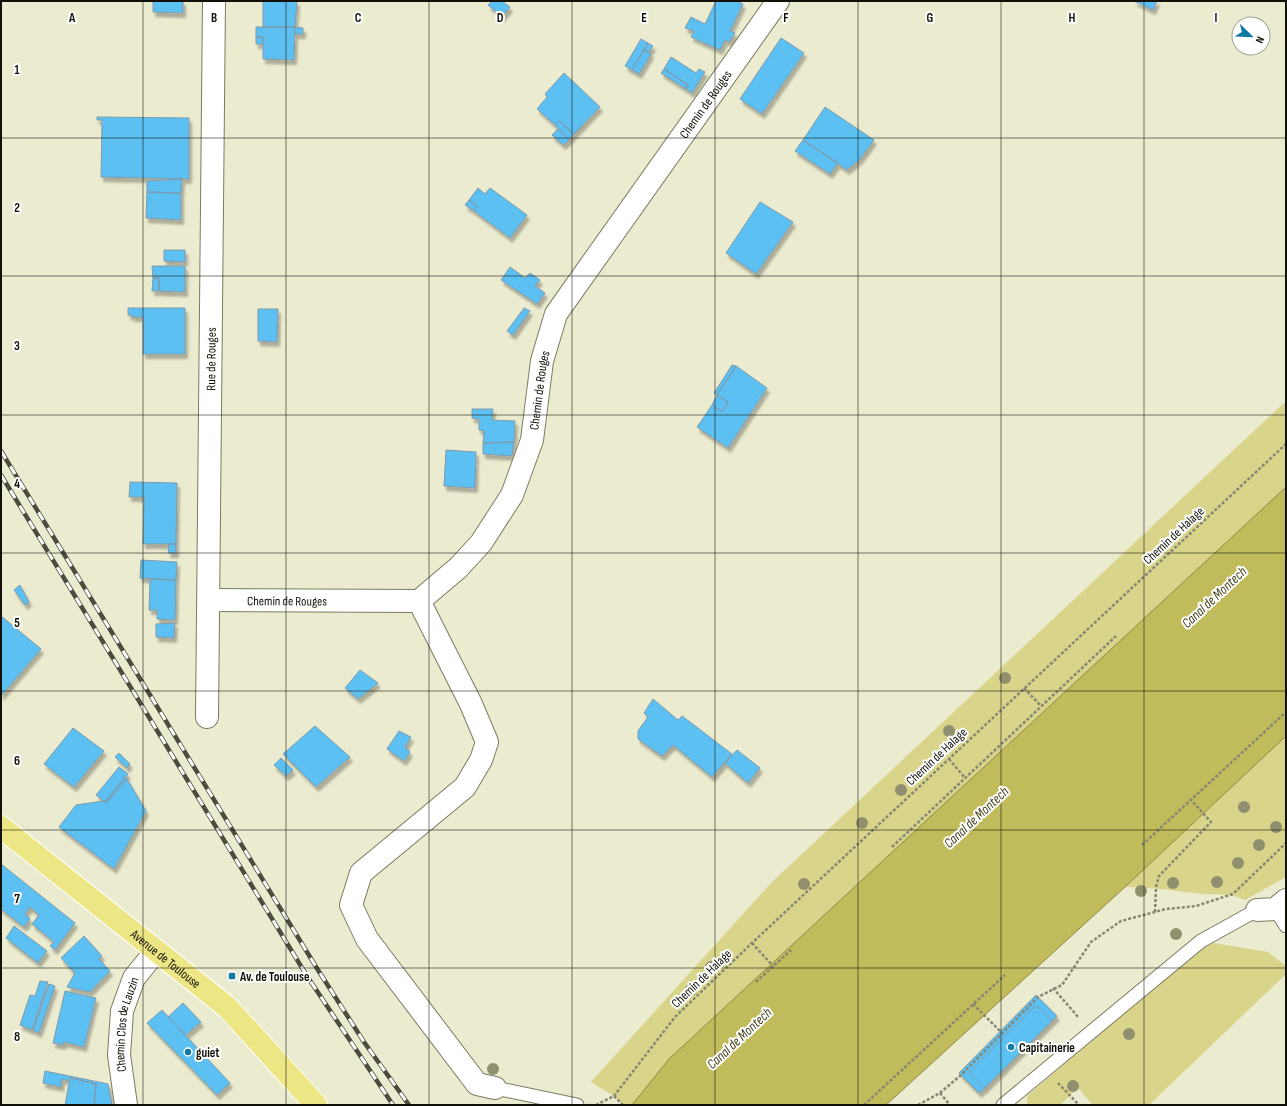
<svg xmlns="http://www.w3.org/2000/svg" width="1287" height="1106" font-family="'Sofia Sans Condensed',sans-serif">
  <defs>
    <filter id="shadow"><feDropShadow dx="2.5" dy="4.5" stdDeviation="1" flood-color="#0004"/></filter>
  </defs>
  <rect width="100%" height="100%" fill="#ebebcf"/>
  <path fill="#d8d58b" d="M1286,401v86l-617,572 -37,46h-9l-9,-9 -23,-14 180,-199z
    M1286,736v141l-41,23c-16,-7 -25,-5 -42,-6 -27,-3 -50,-7 -78,-7z
    M1208,942l60,10 18,14v8l-137,131h-56l-15,-17 -18,17h-33v-9z"/>
  <path fill="#c0bb5b" stroke="#8c8842" d="M1286,487v249l-161,151 -239,218h-254l37,-46z"/>
  <path fill="#5bc0f2" stroke="#809aa9" filter="url(#shadow)" d="M153,1h30v12l-30,-1z
    M263,1h34l-2,26h-32z
    M492,1h10l8,6 -8,10 -14,-12z
    M716,1h21l6,3 -13,27 5,2 -6,9 -4,-2 -5,10 -29,-13 3,-6 -9,-3 6,-11 14,7z
    M1134,1h23l-4,9z
    M256,27h39l-1,33 -31,-1v-22h-7z
    M295,27l8,1v6h-8z
    M256,37h7v7h-7z
    M781,38l23,15 -42,61 -22,-15z
    M641,39l7,4 -16,27 -7,-4z
    M648,43l5,3 -4,6 -5,-2z
    M644,50l7,4 -12,20 -7,-4z
    M671,57l25,16 3,-4 6,3 -13,21 -6,-4 2,-4 -24,-16z
    M664,69l24,16 -2,4 -25,-16z
    M564,73l36,34 -26,27 -15,-13 -4,4 -18,-16 10,-12 -2,-3z
    M825,107l49,33 -14,19 -13,11 -44,-30z
    M97,117l92,1v61l-88,-2 1,-57h-5z
    M559,121l15,13 -5,6 -14,-15z
    M558,129l11,11 -6,5 -11,-10z
    M803,140l35,23 -8,11 -35,-23z
    M182,179l-1,14 -34,-1v-11z
    M478,188l7,6 5,-6 37,27 -17,23 -36,-27 3,-5 -8,-6z
    M147,192l34,1v27l-35,-2z
    M469,200l8,6 -3,5 -9,-6z
    M760,202l33,20 -37,52 -30,-21z
    M164,250h21v12l-21,-1z
    M152,266h33v26l-26,-1v-13h-6z
    M510,267l15,11 5,-5 10,7 -5,6 10,7 -8,11 -36,-24z
    M153,278h6v13h-7z
    M128,308h57v46h-42v-37h-11v-2h-4z
    M524,308l6,3 -17,24 -6,-4z
    M258,309h20l-1,33 -19,-1z
    M732,365l4,1 -19,29 -3,-2z
    M736,366l31,22 -39,60 -31,-21 15,-22 10,7 6,-10 -11,-7z
    M717,395l11,7 -6,10 -10,-7z
    M472,409h21l-1,11 23,1 -1,21 -31,1 1,-12 -5,-1v-11l-7,-1z
    M514,442l-2,14 -29,-2v-11z
    M446,450l30,2 -1,36 -31,-2z
    M130,482l47,1 -1,61h-33l1,-47h-15z
    M169,544h7v9h-8z
    M141,560l36,2 -1,18 -36,-2z
    M150,579l26,1 -1,40 -18,-1v-9h-8z
    M20,585l9,17 -4,3 -11,-15z
    M1,616l40,33 -40,47z
    M175,623l-1,15 -18,-1v-13z
    M360,670l18,13 -20,16 -13,-11z
    M653,699l25,21 4,-4 50,38 -20,23 -39,-32 -11,11 -24,-17v-8l10,-14 -4,-4z
    M315,726l35,31 -34,30 -33,-33z
    M73,728l31,23 -30,36 -30,-23z
    M399,731l12,6 -6,10 5,5 -6,9 -17,-12z
    M737,750l23,18 -12,15 -23,-20z
    M119,753l11,11 -3,4 -12,-11z
    M281,758l12,12 -7,6 -12,-11z
    M119,767l9,7 -23,28 -9,-7z
    M125,777l2,2 -21,24 -1,-1z
    M127,779l19,32 -32,58 -55,-42 17,-22 27,-4 3,2z
    M1,864l74,59 -20,27 -5,-4 4,-4 -22,-18 7,-9 -9,-8 -5,7 5,5 -6,8 -23,-18z
    M14,926l33,25 -9,12 -32,-25z
    M84,936l18,20 -3,3 11,12 -20,21 -23,-5 8,-14 -14,-15z
    M40,981l8,1 -16,48 -12,-5 10,-30 5,1z
    M49,984l6,2 -16,47 -6,-3z
    M65,991l31,7 -12,49 -20,-5 -1,3 -10,-2z
    M1036,995l21,21 -5,5 -16,-16 -67,67 16,16 -6,5 -20,-20z
    M183,1003l18,19 -15,13 -18,-18z
    M1036,1005l16,16 -67,67 -16,-16z
    M162,1010l68,73 -13,12 -70,-72z
    M45,1071l63,13 4,21h-18l2,-21 -26,-6 -1,3 -7,-2 -1,8 -18,-4z
    M70,1078l26,6 -2,21h-29z"/>
  <g fill="none" stroke-linecap="round" stroke-linejoin="round">
    <g stroke="#7c7b62" stroke-width="15">
      <path id="lane" d="M1275,909l11,17
        M495,1088l82,17
        M1003,1105l198,-164 56,-31"/>
    </g>
    <g stroke="#7c7b62" stroke-width="24">
      <g id="street">
        <path id="s1" d="M209,600l210,1 39,-33 23,-25 31,-48 20,-55 10,-79 14,-47 222,-313"/>
        <path d="M419,601l52,103 16,38 -6,18 -16,27 -104,86 -10,32 16,34 110,145 18,4"/>
        <path id="s2" d="M207,717l7,-716"/>
        <path d="M1257,910l18,-1 11,-9"/>
        <path id="s3" d="M126,1105l-7,-50 3,-44 12,-33 22,-27"/>
      </g>
    </g>
    <g stroke="#fff" stroke-width="24">
      <g id="primary">
        <path id="s4" d="M1,827l226,180 89,98"/>
      </g>
    </g>
    <path stroke="#868673" stroke-width="2.5" stroke-dasharray="3 2" stroke-linecap="butt" d="M1024,688l17,18
      M949,759l16,19
      M1142,845l144,-133
      M892,847l224,-211
      M1155,912l1,-25 3,-11 52,-54 -20,-22
      M752,943l21,23
      M756,982l35,-32
      M1053,988l26,30
      M973,1004l30,30
      M1058,1083l21,22
      M940,1093l21,-18 77,-78 24,-12 29,-43 30,-21 45,-12 30,-3 37,-12 53,-51
      M614,1096l9,9
      M596,1105l18,-9 61,-79 77,-74 534,-499
      M864,1105l141,-130
      M918,1105l22,-12 10,12"/>
    <use href="#lane" stroke="#fff" stroke-width="13"/>
    <use href="#street" stroke="#fff" stroke-width="22"/>
    <use href="#primary" stroke="#ece684" stroke-width="22"/>
    <g stroke="#4c4c3e" stroke-width="4.5">
      <path id="rail" d="M1,451l317,519 46,72 45,63
        M1,475l306,501 86,129"/>
    </g>
    <use href="#rail" stroke="#fff" stroke-width="3" stroke-dasharray="9" stroke-linecap="butt"/>
  </g>
  <g fill="#91906e">
    <circle cx="1005" cy="678" r="6"/>
    <circle cx="949" cy="731" r="6"/>
    <circle cx="901" cy="790" r="6"/>
    <circle cx="1244" cy="807" r="6"/>
    <circle cx="862" cy="823" r="6"/>
    <circle cx="1276" cy="827" r="6"/>
    <circle cx="1259" cy="845" r="6"/>
    <circle cx="1238" cy="863" r="6"/>
    <circle cx="1217" cy="882" r="6"/>
    <circle cx="1173" cy="883" r="6"/>
    <circle cx="804" cy="884" r="6"/>
    <circle cx="1141" cy="891" r="6"/>
    <circle cx="1176" cy="934" r="6"/>
    <circle cx="711" cy="967" r="6"/>
    <circle cx="691" cy="990" r="6"/>
    <circle cx="1129" cy="1034" r="6"/>
    <circle cx="493" cy="1069" r="6"/>
    <circle cx="1073" cy="1086" r="6"/>
  </g>
  <path fill="none" stroke="#111108" stroke-width="1" stroke-opacity="0.55" d="M143,1v1104M286,1v1104M429,1v1104M572,1v1104M715,1v1104M858,1v1104M1001,1v1104M1144,1v1104M1,138h1285M1,276h1285M1,415h1285M1,553h1285M1,691h1285M1,830h1285M1,968h1285"/>
  <g fill="#1179a4" stroke="#fff" stroke-width="1.5">
    <rect x="228" y="972" width="8" height="8" rx="2"/>
    <circle cx="1011" cy="1047" r="4"/>
    <circle cx="188" cy="1052" r="4"/>
  </g>
  <g text-anchor="middle" stroke-width="4" stroke-linejoin="round" paint-order="stroke">
    <g font-size="13" fill="#111108" stroke="#fff">
      <text dy="5" stroke="none"><textPath href="#s1" startOffset="797">Chemin de Rouges</textPath></text>
      <text dy="5" stroke="none"><textPath href="#s2" startOffset="358">Rue de Rouges</textPath></text>
      <text dy="5" stroke="none"><textPath href="#s1" startOffset="461">Chemin de Rouges</textPath></text>
      <text transform="translate(1173 535) rotate(-43)" y="5">Chemin de Halage</text>
      <text dy="5" stroke="none"><textPath href="#s1" startOffset="78">Chemin de Rouges</textPath></text>
      <text transform="translate(936 756) rotate(-43)" y="5">Chemin de Halage</text>
      <text dy="5" stroke="none"><textPath href="#s4" startOffset="211">Avenue de Toulouse</textPath></text>
      <text transform="translate(701 978) rotate(-44)" y="5">Chemin de Halage</text>
      <text dy="5" stroke="none"><textPath href="#s3" startOffset="82">Chemin Clos de Lauzin</textPath></text>
    </g>
    <g font-size="13" font-weight="bold" fill="#111108" stroke="#fff" text-anchor="start">
      <text x="240" y="981">Av. de Toulouse</text>
      <text x="1019" y="1052">Capitainerie</text>
      <text x="196" y="1057">guiet</text>
    </g>
    <g font-size="14" font-style="italic" fill="#434018" stroke="#fff">
      <text transform="translate(1214 597) rotate(-43)" y="5">Canal de Montech</text>
      <text transform="translate(976 817) rotate(-43)" y="5">Canal de Montech</text>
      <text transform="translate(739 1038) rotate(-43)" y="5">Canal de Montech</text>
    </g>
  </g>
  <g font-size="13" text-anchor="middle" font-weight="bold" fill="#111108" stroke="#fff" stroke-width="4" stroke-linejoin="round" paint-order="stroke">
    <text x="72" y="22">A</text>
    <text x="214" y="22">B</text>
    <text x="358" y="22">C</text>
    <text x="500" y="22">D</text>
    <text x="644" y="22">E</text>
    <text x="786" y="22">F</text>
    <text x="930" y="22">G</text>
    <text x="1072" y="22">H</text>
    <text x="1216" y="22">I</text>
    <text x="17" y="74">1</text>
    <text x="17" y="212">2</text>
    <text x="17" y="350">3</text>
    <text x="17" y="488">4</text>
    <text x="17" y="627">5</text>
    <text x="17" y="765">6</text>
    <text x="17" y="903">7</text>
    <text x="17" y="1041">8</text>
  </g>
  <rect width="1287" height="1106" fill="none" stroke="#111108" stroke-width="4"/>
  <g transform="translate(1251 36) rotate(113)"><circle r="19" fill="#ffffff" stroke="#a0a09c"/>
  <path d="M0-3L7 15L0 10L-7 15Z" fill="#1179a4"/>
  <text y="-6" font-size="11" font-weight="bold" text-anchor="middle" fill="#111108">N</text>
  </g>
</svg>
